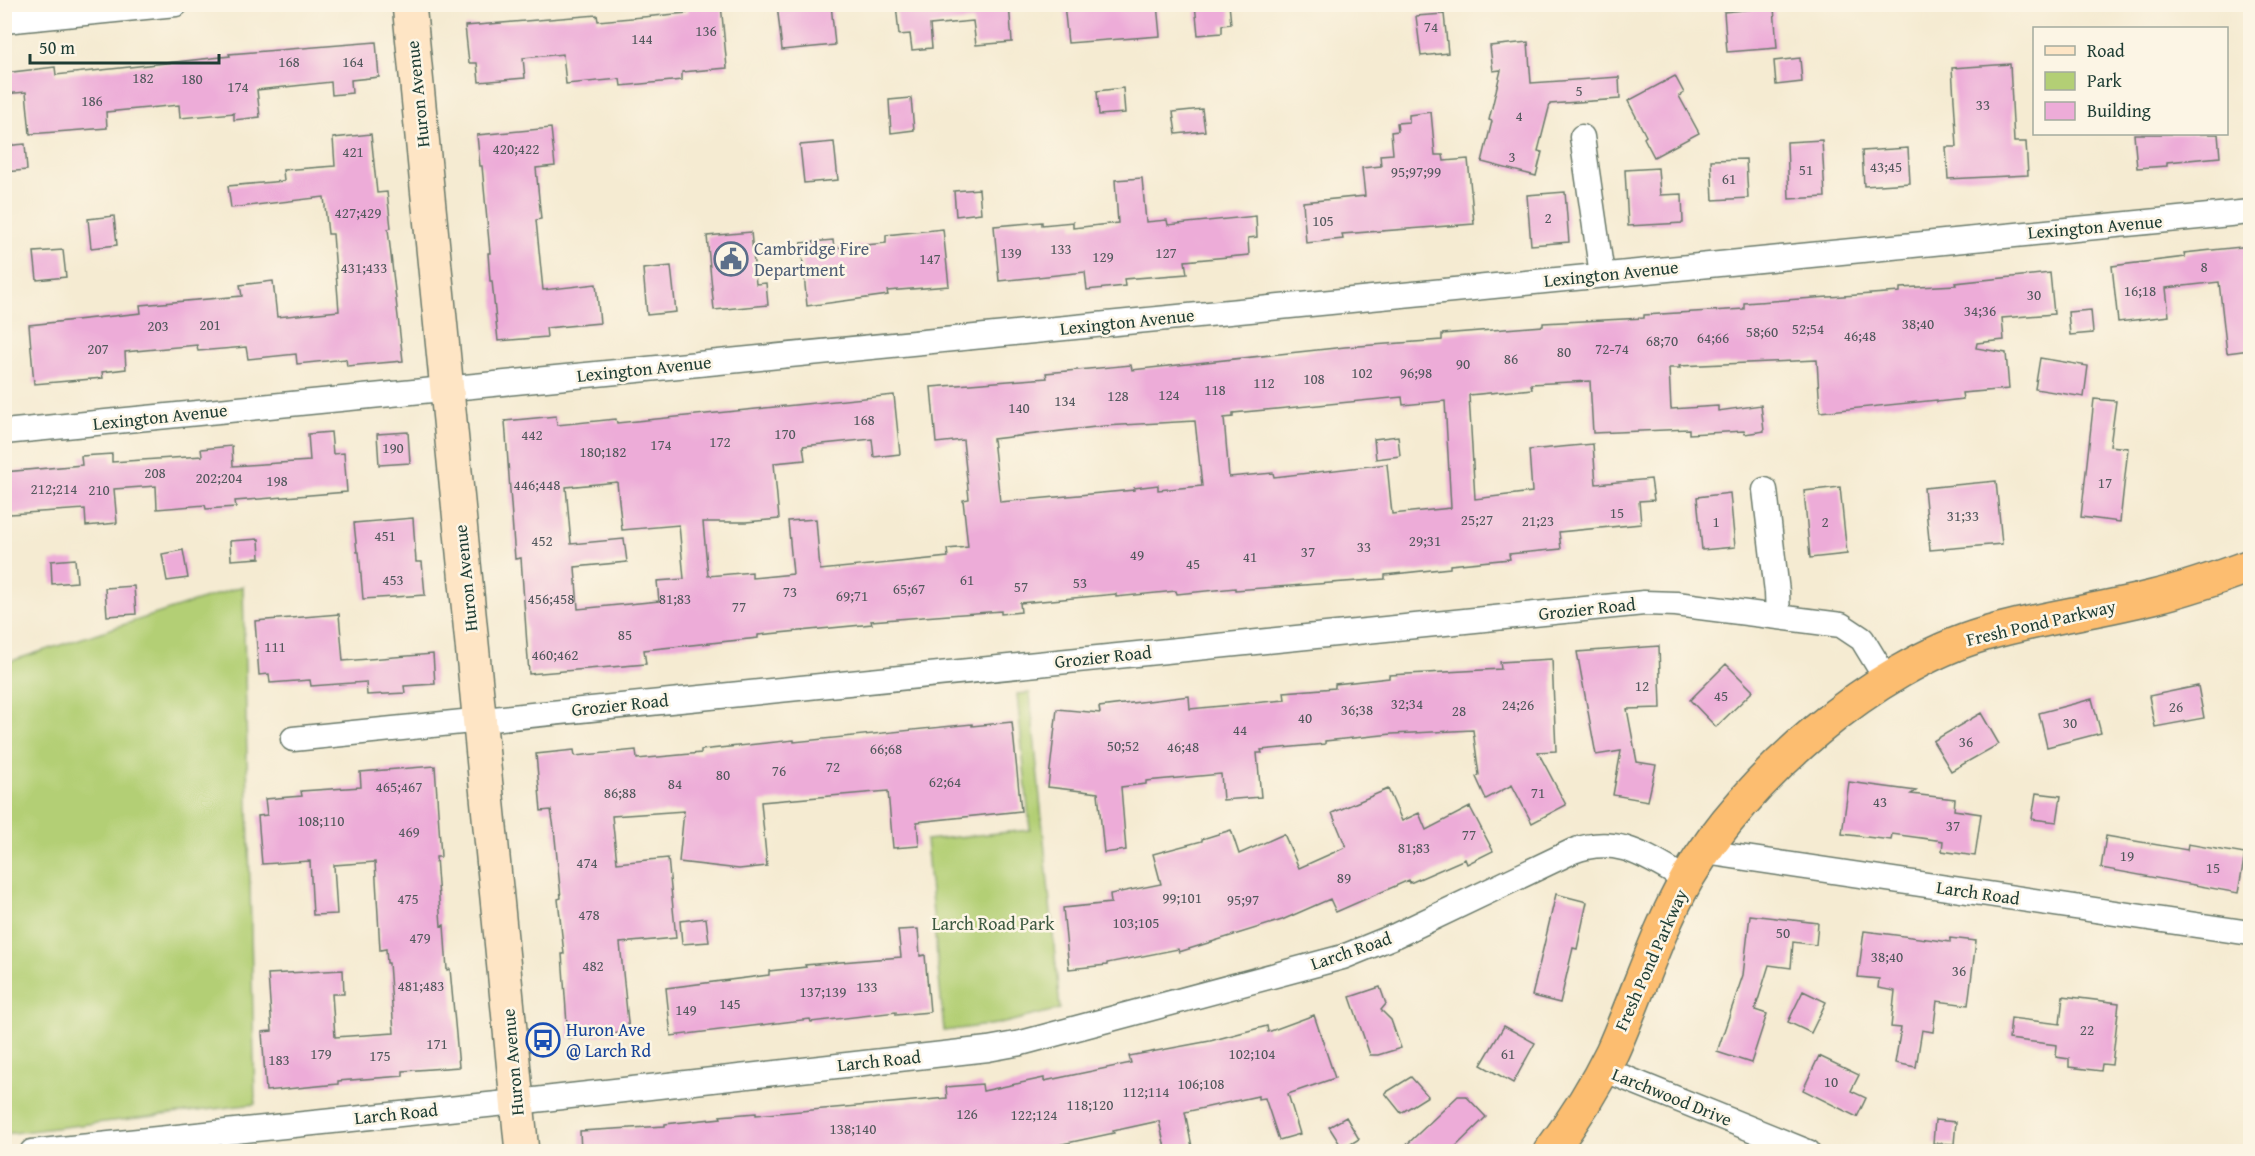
<svg xmlns="http://www.w3.org/2000/svg" width="2255" height="1156" font-family="'Gentium Book Plus',serif">
  <rect width="100%" height="100%" fill="#fcf5e5"/>
  <filter id="ink" filterUnits="userSpaceOnUse"><feTurbulence type="fractalNoise" baseFrequency=".0167" numOctaves="2"/><feDisplacementMap in="SourceGraphic" scale="12" xChannelSelector="R" yChannelSelector="G"/><feConvolveMatrix kernelMatrix="1 2 1 2 8 2 1 2 1" color-interpolation-filters="sRGB"/></filter>
  <filter id="wash" filterUnits="userSpaceOnUse"><feTurbulence type="fractalNoise" baseFrequency=".008" numOctaves="4" result="noise"/><feDisplacementMap in="SourceGraphic" scale="24" xChannelSelector="R" yChannelSelector="G"/><feGaussianBlur stdDeviation="1.35" result="paint"/><feColorMatrix in="noise" values="0 0 0 0 0 0 0 0 0 0 0 0 0 0 0 0 0 1.4 0 .05"/><feComposite in="paint" operator="in"/></filter>
  <g filter="url(#wash)">
    <rect width="100%" height="100%" fill="#f5ebd2"/>
    <path fill="#b3cf75" stroke="#698654" stroke-width="1.5" d="M243,586l12,518 -250,30v-471z
      M1030,693l30,316 -56,14 -60,8 -18,-191 104,-10 -13,-136z"/>
    <g id="blocks">
      <path fill="#edacd8" fill-rule="evenodd" d="M721,4l6,64 -45,4v8l-61,6 -1,-7 -54,5 -3,-30 -40,4 2,20 -46,4 -2,-19h-8l-4,-37 132,-11 1,6 89,-8v-5z
        M777,4h54l4,41 -53,5z
        M896,4h113l3,38 -36,3 -3,-24 -43,4 2,23 -20,2 -2,-16 -11,1z
        M1064,4h93l3,32 -92,7z
        M1195,4h34l2,20 -9,1v8l-24,2z
        M1774,7l3,41 -50,4 -3,-40z
        M1444,14l4,39 -27,3 -5,-40z
        M376,42l3,35 -28,3 1,13 -20,2 -1,-13 -74,8 3,27 -26,3v-7l-54,5 -1,-13 -73,7 1,16 -77,6 -4,-42 -22,2v-21l51,-6 1,8 174,-19 -1,-2z
        M1528,42l3,41 88,-6 1,22 -70,5 -12,47 4,1 -6,24 -54,-14 10,-41 -3,-1 12,-50 -8,1 -3,-25z
        M1800,58l2,24 -26,3 -2,-24z
        M2010,64l4,78h12l2,33 -80,4 -2,-32h11l-5,-79z
        M1675,76l9,17 -5,3 20,37 -45,24 -10,-19 2,-2 -18,-35z
        M1123,88l2,25 -26,2 -2,-24z
        M911,98l3,32 -23,3 -2,-33z
        M1202,109l3,22 -29,3 -3,-22z
        M1431,112l4,43h8l1,6 24,-2 6,65 -132,10 1,5 -37,4 -3,-41 62,-6 -3,-28 19,-2 -1,-11 13,-1 -2,-22 7,-1 -1,-8 12,-1v-7z
        M551,128l4,38 -19,2 5,51 -5,1 7,70 53,-6 4,39 -54,5 1,9 -49,4 -6,-60h-2l-2,-28h2l-8,-87h-2l-3,-31z
        M371,134l6,59 10,-1 4,36 -3,1 15,132 -56,5 -1,-7 -49,5 -1,-10 -48,5 -2,-12 -48,4 -1,-6 -72,7 1,17 -24,3 1,6 -69,6 -5,-59 112,-12 -1,-8 102,-9 -2,-11 33,-4 4,36 62,-6 -6,-77h-5l-4,-37 -93,11 -3,-22 56,-5 -1,-11 52,-4 -2,-28z
        M2134,134h84l2,23 -53,5v4l-30,2z
        M1822,140l3,57 -36,2 -2,-57z
        M834,142l4,38 -34,3 -4,-38z
        M25,144l2,26 -23,2v-26z
        M1908,148l2,35 -46,3 -2,-35z
        M1746,159l2,39 -35,2 -2,-40z
        M1658,168l2,27 22,-1 1,29 -55,3 -3,-56z
        M1142,178l4,44 21,-2 1,5 88,-9 1,21 -9,1 1,17 -64,6 2,13 -63,5 1,7 -38,4 -2,-18 -86,9 -5,-55 48,-4v3l31,-3v6l45,-5 -3,-43z
        M979,189l2,24 -25,3 -2,-25z
        M1565,192l4,50 -38,3 -4,-50z
        M114,216l3,29 -26,3 -3,-29z
        M943,229l6,57 -62,5 1,4 -81,11 -6,-63 32,-3 1,8 52,-5v-8z
        M751,232l5,52 10,-1 2,22 -54,5 -7,-74z
        M2250,246v104l-23,3 -8,-71 -53,6 3,28 -51,6 -6,-56 73,-9 -1,-4z
        M63,250l3,27 -29,3 -3,-28z
        M671,266l5,46 -29,3 -4,-46z
        M2050,273l4,41 -52,4 2,22 -27,3 -1,5 30,5 3,36 -47,4 1,6 -26,3v-2l-117,12 -3,-52 -138,6 1,2h-11l2,41 47,-3v5l43,-6 3,26 -19,3 -1,-3 -55,3v-5l-96,4 -3,-52 -59,3 1,5 -63,6 6,104 57,-7 -3,-42 64,-6 3,40 55,-5 3,21 -15,1 2,23 -82,8 2,17 -52,5 1,5 -60,6v3l-65,7v4l-150,11v-2l-58,6 -1,-3 -60,6v-3l-96,9 1,9 -20,2v-3l-130,10 1,3 -114,11v3l-114,12 2,14 -117,10 -8,-116 -6,1 -10,-138 51,-5 1,9 59,-6 1,4 277,-28 6,59 -26,3 -2,-18 -69,7 2,14 -31,3 5,56 -33,3h-43l5,54 44,-4v6l41,-4 -5,-53 28,-2 4,51 128,-13 -1,-8 21,-2 -5,-47 6,-1 -6,-59 -27,3 -5,-56 116,-9 -1,-5 85,-8 1,5 213,-23 97,-7v-6l101,-8v-3l101,-5v-3l100,-6v-6l156,-11v-4l56,-3 -1,-2zM1402,397l1,8 42,-4 6,107 -59,6 -5,-50 -113,13 -1,-4 -44,4 -5,-59 9,-1v-4zM1195,421l7,65 -44,4v-5l-24,3v2l-134,12 -7,-63 111,-13zM617,482l5,48 57,-5 5,54 -27,2 2,20 -81,8 -3,-42 52,-5 -3,-23 -53,5 -5,-57z
        M2091,310l2,23 -23,2 -2,-23z
        M2040,358l48,8 -4,31 -49,-8z
        M2094,399l22,2 -6,45 18,2 -8,74 -39,-5z
        M331,432l2,22 11,-1 3,39 -112,9 1,6 -30,2 -1,-4 -48,4 -1,-23 -42,3 3,34 -31,3 -1,-17 -75,5 -1,-3 -5,1v-40l78,-7 -1,-9 31,-2v8l90,-6 -1,-7 31,-3 1,20 77,-5 -2,-27z
        M408,432l2,31 -31,2 -2,-31z
        M1398,436l2,20 -24,3 -2,-20z
        M1996,481l6,63 -72,6 -6,-62z
        M1840,487l7,67 -37,4 -6,-67z
        M1730,493l5,54 -33,3 -5,-53z
        M413,518l3,44h6l3,33 -62,4 -4,-47h-2l-3,-29z
        M259,539l1,19 -29,2 -1,-19z
        M183,550l5,28 -21,3 -5,-27z
        M75,559l2,23 -25,2 -1,-23z
        M134,586l2,28 -29,2 -2,-28z
        M339,614l4,47 90,-7 2,30 -31,2 1,7 -38,2 -1,-13 -55,4 -1,-6 -40,3 -1,-9 -10,1 -4,-54z
        M1659,646l2,62 -34,1 10,53 19,3 -8,36 -35,-6 8,-44 -25,4 -19,-103z
        M1552,659l4,92 -18,1 28,53 -34,18 -20,-38 -26,14 -10,-22 3,-2 -6,-45 -81,4 -67,7v3l-64,6 1,3h-5l4,44 -38,3 -2,-26 -75,7v3l-25,3 5,63 -22,3 -6,-60 -50,-6 9,-78 43,4 -1,-6 90,-11 1,13 95,-9 -1,-8 51,-4v-4l54,-6v-3l112,-6 -1,-7z
        M1726,664l27,27 -37,36 -26,-27z
        M2198,686l6,32 -49,9 -6,-31z
        M2092,699l9,34 -54,14 -8,-34z
        M1981,713l18,31 -48,27 -18,-30z
        M1012,722l9,89 -104,11 2,24 -26,2 -5,-57 -127,11 6,64 -28,3 -60,-7 5,-51 -72,5 5,47 51,-5 8,80 -56,5 9,89 -61,6 -6,-84h2l-6,-55 3,-1 -7,-70 -3,-18 -10,1 -5,-57 38,-4 1,6 61,-6 1,9 64,-6v-3l93,-10v2l178,-18v2z
        M435,766l6,91h-5l5,69 3,-1 3,45 3,-1 9,98 -56,4v5l-65,5v3l-72,7 -4,-59 10,-1 -4,-57 75,-4 1,24h-12l3,43 59,-4 -5,-70h-2l-1,-14 -6,1 -5,-88 -41,3 3,49 -24,1 -3,-54 -48,3 -4,-48 9,-1 -2,-16 37,-3 -1,-5 60,-4 -1,-15z
        M1849,782l67,9 -5,3 44,5 -1,11 27,4 -6,42 -33,-5 1,-10 -51,-7 -1,6 -49,-6z
        M1388,789l14,32 17,-8 7,17 44,-23 23,44 -26,13 -2,-5 -55,24 -1,-3 -73,32 -6,-13 -48,21 -103,32 -1,-3 -71,14v2l-38,4 -6,-61 48,-5 -1,-9 51,-10 -8,-30 49,-13v-2l29,-9 8,24 45,-20 15,34 47,-21 -14,-34z
        M2036,793l25,3 -4,26 -25,-3z
        M2106,836l81,14 1,-6 57,10 -7,39 -137,-25z
        M1556,894l31,8 -10,47 -4,-1 -13,55 -28,-7z
        M1750,915l68,8 -2,22 -23,-3 -2,26 -22,-3 -14,45 12,4 -16,49 -34,-11 26,-77z
        M706,918l3,24 -27,2 -2,-23z
        M918,929l2,27 5,-1 5,57 -34,3v-3l-85,10 -1,-3 -139,17 -5,-48 103,-13v-4l37,-4 -1,-2 96,-8 -3,-27z
        M1864,931l86,11v-4l26,3 -8,64 -31,-4 -4,31 -11,-2 -6,37 -21,-4 6,-35 -10,-1 4,-36 -17,-3 1,-9 -21,-2z
        M1380,987l6,17 -5,6 10,10 10,28 -23,7h-8l-20,-58z
        M1803,991l23,11 -15,31 -23,-11z
        M2063,996l56,7 -7,62 -10,-1 -1,7 -32,-4v-8l-13,-2 1,-12 -48,-6 2,-21 49,6z
        M1314,1015l21,63 -47,16 12,40 -21,6 -14,-42 -7,1v-3l-73,16 8,40h-27l-7,-31 -46,10 1,2 -89,19h-80v-3l-25,3h-339l-1,-21 85,-5v-2l56,-6 -1,-2 36,-3v2l191,-17 -1,-11 36,-3 1,7 61,-13v3l87,-18 -2,-7 81,-15 57,-15 1,6z
        M1504,1026l31,17 -22,40 -32,-18z
        M1819,1056l40,19 -8,16 15,7 -9,19 -54,-27z
        M1411,1077l17,19 -27,17 -16,-20z
        M1458,1096h8l20,21 -36,35h-51z
        M1346,1117l13,22 -16,10 -14,-22z
        M1935,1120l21,2 -2,22 -21,-1z"/>
    </g>
  </g>
  <g filter="url(#ink)">
    <use href="#blocks" fill-opacity="0" stroke="#6a7a6b" stroke-width="1.5"/>
    <g fill="none" stroke-linecap="round" stroke-linejoin="round">
      <g stroke="#6a7a6b" stroke-width="27">
        <path id="street" d="M4,21l172,-17
          M1582,137l20,138
          M4,432l2246,-220
          M1765,490l12,102 1,25
          M293,739l1351,-136 32,1 165,21 21,14 25,41
          M1705,852l545,81
          M1603,1069l205,83
          M32,1152l485,-50 471,-53 33,-6 322,-86 54,-22 176,-84c45,-17 75,7 114,29"/>
      </g>
      <g stroke="#6a7a6b" stroke-width="36">
        <path id="secondary" d="M409,4l113,1148"/>
      </g>
      <g stroke="#6a7a6b" stroke-width="36">
        <path id="highway" d="M1550,1152c24,-32 45,-65 62,-100 26,-58 44,-119 76,-175 58,-99 186,-211 297,-243 55,-16 112,-23 168,-37 33,-8 65,-19 97,-31"/>
      </g>
      <use href="#street" stroke="#fff" stroke-width="24"/>
      <use href="#secondary" stroke="#fee5c5" stroke-width="33"/>
      <use href="#highway" stroke="#fcbd6f" stroke-width="33"/>
    </g>
  </g>
  <defs>
    <g id="civic-ring" transform="scale(1.725)"><circle r="9.5" fill="#fcf5e5" stroke="#5c6f8a" stroke-width="1.5"/><path d="M-.6-6.5H3V-4.5H.6V-3L4-1V1h2V6H-6V1h2V-1L-.6-3ZM-1.2 2.5V6h2.4V2.5Z" fill="#5c6f8a"/></g>
    <g id="bus-ring" transform="scale(1.725)"><circle r="9.5" fill="#fcf5e5" stroke="#1a4fb4" stroke-width="1.5"/><path d="M-5-6H5V4H4V6H2V4H-2V6H-4V4H-5ZM-3.5-4V0h7V-4ZM-3.5 1.2v1.5H-2V1.2ZM2 1.2v1.5H3.5V1.2Z" fill="#1a4fb4"/></g>
  </defs>
  <g fill-rule="evenodd">
    <use href="#civic-ring" x="731" y="259"/>
    <use href="#bus-ring" x="543" y="1040"/>
  </g>
  <g text-anchor="middle" stroke-width="5" stroke-linejoin="round" paint-order="stroke">
    <g font-size="15" fill="#52595d">
      <text x="1431" y="32">74</text>
      <text x="706" y="36">136</text>
      <text x="642" y="44">144</text>
      <text x="289" y="67">168</text>
      <text x="353" y="67">164</text>
      <text x="143" y="83">182</text>
      <text x="192" y="84">180</text>
      <text x="238" y="92">174</text>
      <text x="1579" y="96">5</text>
      <text x="92" y="106">186</text>
      <text x="1983" y="110">33</text>
      <text x="1519" y="121">4</text>
      <text x="516" y="154">420;422</text>
      <text x="353" y="157">421</text>
      <text x="1512" y="162">3</text>
      <text x="1886" y="172">43;45</text>
      <text x="1806" y="175">51</text>
      <text x="1416" y="177">95;97;99</text>
      <text x="1729" y="184">61</text>
      <text x="358" y="218">427;429</text>
      <text x="1548" y="223">2</text>
      <text x="1323" y="226">105</text>
      <text x="1061" y="254">133</text>
      <text x="1011" y="258">139</text>
      <text x="1166" y="258">127</text>
      <text x="1103" y="262">129</text>
      <text x="930" y="264">147</text>
      <text x="2204" y="272">8</text>
      <text x="364" y="273">431;433</text>
      <text x="2140" y="296">16;18</text>
      <text x="2034" y="300">30</text>
      <text x="1980" y="316">34;36</text>
      <text x="1918" y="329">38;40</text>
      <text x="210" y="330">201</text>
      <text x="158" y="331">203</text>
      <text x="1808" y="334">52;54</text>
      <text x="1762" y="337">58;60</text>
      <text x="1860" y="341">46;48</text>
      <text x="1713" y="343">64;66</text>
      <text x="1662" y="346">68;70</text>
      <text x="98" y="354">207</text>
      <text x="1612" y="354">72-74</text>
      <text x="1564" y="357">80</text>
      <text x="1511" y="364">86</text>
      <text x="1463" y="369">90</text>
      <text x="1362" y="378">102</text>
      <text x="1416" y="378">96;98</text>
      <text x="1314" y="384">108</text>
      <text x="1264" y="388">112</text>
      <text x="1215" y="395">118</text>
      <text x="1169" y="400">124</text>
      <text x="1118" y="401">128</text>
      <text x="1065" y="406">134</text>
      <text x="1019" y="413">140</text>
      <text x="864" y="425">168</text>
      <text x="785" y="439">170</text>
      <text x="532" y="440">442</text>
      <text x="720" y="447">172</text>
      <text x="661" y="450">174</text>
      <text x="393" y="453">190</text>
      <text x="603" y="457">180;182</text>
      <text x="155" y="478">208</text>
      <text x="219" y="483">202;204</text>
      <text x="277" y="486">198</text>
      <text x="2105" y="488">17</text>
      <text x="537" y="490">446;448</text>
      <text x="54" y="494">212;214</text>
      <text x="99" y="495">210</text>
      <text x="1617" y="518">15</text>
      <text x="1963" y="521">31;33</text>
      <text x="1477" y="525">25;27</text>
      <text x="1538" y="526">21;23</text>
      <text x="1716" y="527">1</text>
      <text x="1825" y="527">2</text>
      <text x="385" y="541">451</text>
      <text x="542" y="546">452</text>
      <text x="1425" y="546">29;31</text>
      <text x="1364" y="552">33</text>
      <text x="1308" y="557">37</text>
      <text x="1137" y="560">49</text>
      <text x="1250" y="562">41</text>
      <text x="1193" y="569">45</text>
      <text x="393" y="585">453</text>
      <text x="967" y="585">61</text>
      <text x="1080" y="588">53</text>
      <text x="1021" y="592">57</text>
      <text x="909" y="594">65;67</text>
      <text x="790" y="597">73</text>
      <text x="852" y="601">69;71</text>
      <text x="551" y="604">456;458</text>
      <text x="675" y="604">81;83</text>
      <text x="739" y="612">77</text>
      <text x="625" y="640">85</text>
      <text x="275" y="652">111</text>
      <text x="555" y="660">460;462</text>
      <text x="1642" y="691">12</text>
      <text x="1721" y="701">45</text>
      <text x="1407" y="709">32;34</text>
      <text x="1518" y="710">24;26</text>
      <text x="2176" y="712">26</text>
      <text x="1357" y="715">36;38</text>
      <text x="1459" y="716">28</text>
      <text x="1305" y="723">40</text>
      <text x="2070" y="728">30</text>
      <text x="1240" y="735">44</text>
      <text x="1966" y="747">36</text>
      <text x="1123" y="751">50;52</text>
      <text x="1183" y="752">46;48</text>
      <text x="886" y="754">66;68</text>
      <text x="833" y="772">72</text>
      <text x="779" y="776">76</text>
      <text x="723" y="780">80</text>
      <text x="945" y="787">62;64</text>
      <text x="675" y="789">84</text>
      <text x="399" y="792">465;467</text>
      <text x="620" y="798">86;88</text>
      <text x="1538" y="798">71</text>
      <text x="1880" y="807">43</text>
      <text x="321" y="826">108;110</text>
      <text x="1953" y="831">37</text>
      <text x="409" y="837">469</text>
      <text x="1469" y="840">77</text>
      <text x="1414" y="853">81;83</text>
      <text x="2127" y="861">19</text>
      <text x="587" y="868">474</text>
      <text x="2213" y="873">15</text>
      <text x="1344" y="883">89</text>
      <text x="1182" y="903">99;101</text>
      <text x="408" y="904">475</text>
      <text x="1243" y="905">95;97</text>
      <text x="589" y="920">478</text>
      <text x="1136" y="928">103;105</text>
      <text x="1783" y="938">50</text>
      <text x="420" y="943">479</text>
      <text x="1887" y="962">38;40</text>
      <text x="593" y="971">482</text>
      <text x="1959" y="976">36</text>
      <text x="421" y="991">481;483</text>
      <text x="867" y="992">133</text>
      <text x="823" y="997">137;139</text>
      <text x="730" y="1009">145</text>
      <text x="686" y="1015">149</text>
      <text x="2087" y="1035">22</text>
      <text x="437" y="1049">171</text>
      <text x="321" y="1059">179</text>
      <text x="1252" y="1059">102;104</text>
      <text x="1508" y="1059">61</text>
      <text x="380" y="1061">175</text>
      <text x="279" y="1065">183</text>
      <text x="1831" y="1087">10</text>
      <text x="1201" y="1089">106;108</text>
      <text x="1146" y="1097">112;114</text>
      <text x="1090" y="1110">118;120</text>
      <text x="967" y="1119">126</text>
      <text x="1034" y="1120">122;124</text>
      <text x="853" y="1134">138;140</text>
    </g>
    <g font-size="18" fill="#1f3d34" stroke="#fcf5e5">
      <text transform="translate(418 94) rotate(-96)" y="6">Huron Avenue</text>
      <text transform="translate(2095 227) rotate(-5)" y="6">Lexington Avenue</text>
      <text transform="translate(1611 274) rotate(-6)" y="6">Lexington Avenue</text>
      <text transform="translate(1127 322) rotate(-6)" y="6">Lexington Avenue</text>
      <text transform="translate(644 369) rotate(-6)" y="6">Lexington Avenue</text>
      <text transform="translate(160 417) rotate(-6)" y="6">Lexington Avenue</text>
      <text transform="translate(466 578) rotate(-96)" y="6">Huron Avenue</text>
      <text transform="translate(1587 609) rotate(-6)" y="6">Grozier Road</text>
      <text transform="translate(2041 623) rotate(-13)" y="6">Fresh Pond Parkway</text>
      <text transform="translate(1103 657) rotate(-6)" y="6">Grozier Road</text>
      <text transform="translate(620 705) rotate(-6)" y="6">Grozier Road</text>
      <text transform="translate(1978 893) rotate(8)" y="6">Larch Road</text>
      <text transform="translate(1351 951) rotate(-19)" y="6">Larch Road</text>
      <text transform="translate(1651 960) rotate(-66)" y="6">Fresh Pond Parkway</text>
      <text transform="translate(879 1061) rotate(-6)" y="6">Larch Road</text>
      <text transform="translate(513 1062) rotate(-95)" y="6">Huron Avenue</text>
      <text transform="translate(1672 1097) rotate(22)" y="6">Larchwood Drive</text>
      <text transform="translate(396 1114) rotate(-6)" y="6">Larch Road</text>
    </g>
    <g font-size="18" fill="#4e5e75" stroke="#fcf5e5" text-anchor="start">
      <text x="754" y="255">Cambridge Fire<tspan x="754" dy="21">Department</tspan></text>
    </g>
    <g font-size="18" fill="#3d5a41" stroke="#fcf5e5">
      <text x="993" y="930">Larch Road Park</text>
    </g>
    <g font-size="18" fill="#164399" stroke="#fcf5e5" text-anchor="start">
      <text x="566" y="1036">Huron Ave<tspan x="566" dy="21">@ Larch Rd</tspan></text>
    </g>
  </g>
  <rect width="2255" height="1156" fill="none" stroke="#fcf5e5" stroke-width="24"/>
  <rect x="2033" y="27" width="195" height="108" fill="#fcf5e5" stroke="#a4ab9e" stroke-width="1.5"/>
  <rect x="2045" y="46" width="30" height="9" fill="#fee5c5" stroke="#a4ab9e" stroke-width="1.5"/>
  <text x="2087" y="57" font-size="18" fill="#1f3d34">Road</text>
  <rect x="2045" y="72" width="30" height="18" fill="#b3cf75" stroke="#a4ab9e" stroke-width="1.5"/>
  <text x="2087" y="87" font-size="18" fill="#1f3d34">Park</text>
  <rect x="2045" y="102" width="30" height="18" fill="#edacd8" stroke="#a4ab9e" stroke-width="1.5"/>
  <text x="2087" y="117" font-size="18" fill="#1f3d34">Building</text>
  <path d="M30 54v9h189v-9" fill="none" stroke="#1f3d34" stroke-width="3"/>
  <text x="39" y="54" font-size="18" fill="#1f3d34" stroke="#fcf5e5" stroke-width="4.5" paint-order="stroke">50 m</text>
</svg>
